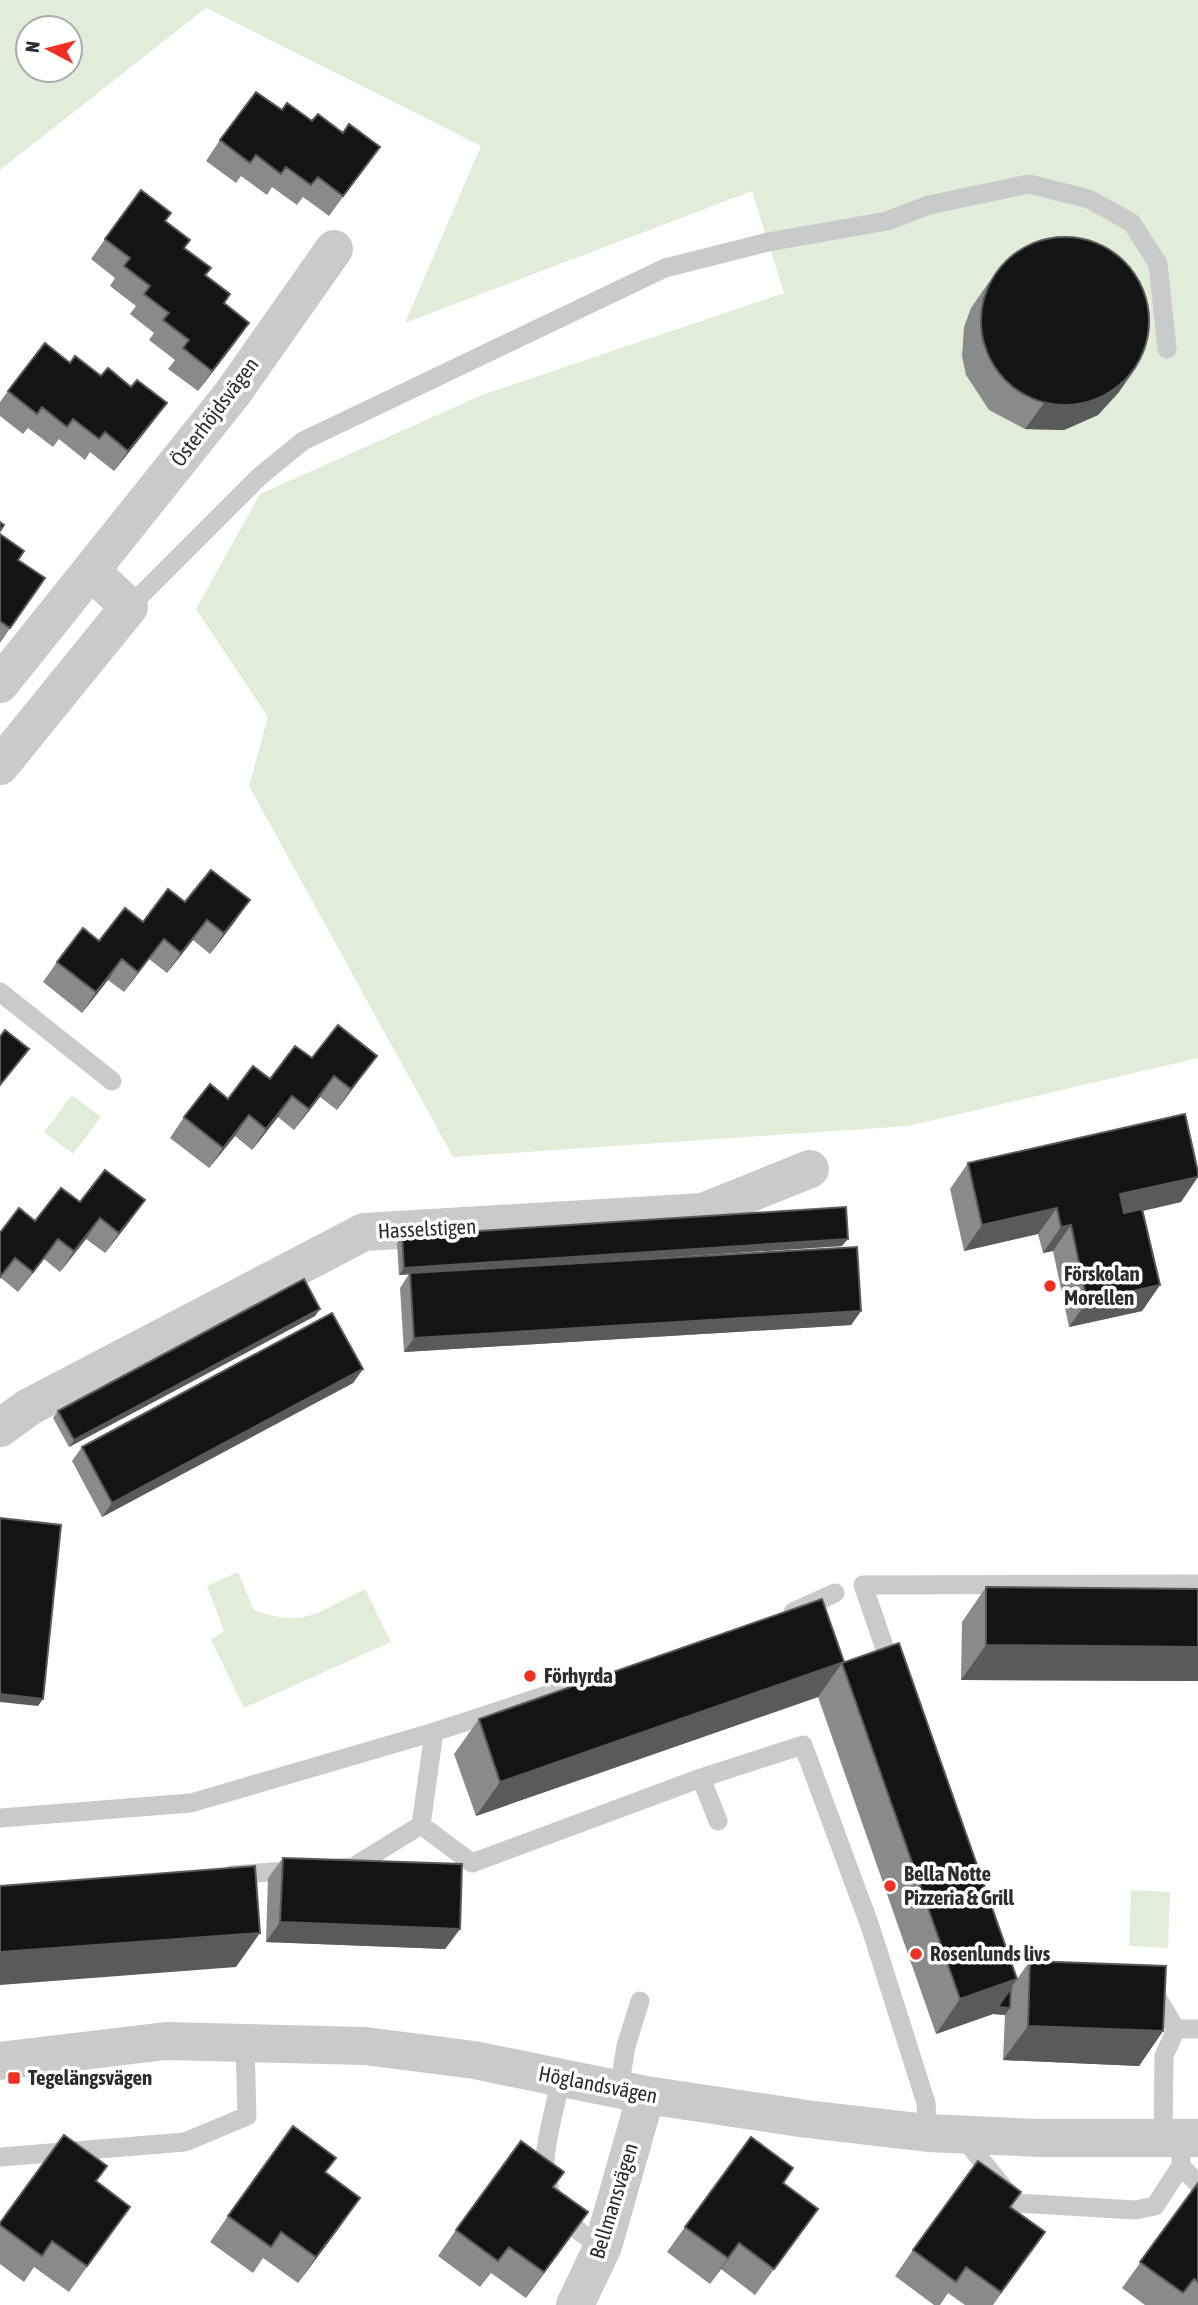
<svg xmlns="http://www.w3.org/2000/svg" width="1198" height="2305" font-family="'Asap Condensed',sans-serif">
  <rect width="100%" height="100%" fill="#fff"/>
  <path fill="#e1ecd9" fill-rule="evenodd" d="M0,0h1198v1058l-290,68 -455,31 -204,-371 19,-69 -72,-108 64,-115 222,-99 302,-102 -32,-102 -347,132 76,-177 -275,-138 -206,162zM28,28h42v42h-42z
    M72,1095l29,22 -28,37 -29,-22z
    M238,1572l16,38c52,19 65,1 111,-21l26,53 -147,66 -33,-68 13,-9 -17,-45z
    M1131,1890l39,2 -2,56 -39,-2z"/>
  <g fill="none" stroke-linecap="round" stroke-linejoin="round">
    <path stroke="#cacaca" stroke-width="19" d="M129,607l130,-130 44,-36 362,-173 103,-26 119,-21 42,-16 100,-21 60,15 43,24 26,41 9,85
      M0,992l112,89
      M793,1612l42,-19
      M893,1672l-30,-87 335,-1
      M701,1778l17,43
      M0,1818l191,-15 243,-71 162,-53
      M421,1825l51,38 229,-85 102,-33 67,181 56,177 2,30
      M339,1868l14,-1 68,-42 13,-93
      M231,1875l68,-5
      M1151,1988l25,41
      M561,2078c-4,23 -18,69 -16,90 3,36 27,64 58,78
      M619,2089l7,-43 14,-45
      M961,2135l55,68 119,7 20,-4 26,-40v-28
      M1163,2137l1,-81 12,-27h22
      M0,2157l185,-15 62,-26 -2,-71
      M1181,2166l17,18"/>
    <path stroke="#cacaca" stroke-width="38" d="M0,684l232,-290 102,-145
      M0,766l129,-159 -38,-36
      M0,1428l29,-21 335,-175 339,-20 107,-43
      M0,2061l166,-20 199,5 109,14 172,35 161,24 121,14 111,5h159
      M575,2305l28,-59 43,-151"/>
  </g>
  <path fill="#8a8a8a" d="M220,140l145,27 -36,49 -26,-19 -6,8 -25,-18 -5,8 -26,-19 -5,7 -30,-22z
    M166,221l19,27 21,27 18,28 25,20 -51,68 -30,-22 7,-9 -26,-20 5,-7 -24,-19 6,-8 -26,-20 5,-8 -24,-19 14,-20z
    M989,282l130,110 -21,23 -34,15 -39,-1 -36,-19 -23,-35 -4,-19 2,-29 7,-19z
    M70,363l82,60 -38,48 -24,-19 -5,8 -26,-21 -6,8 -25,-19 -5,6 -23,-18v-14l8,-11z
    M0,534l18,26 27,18 -45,65z
    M185,902l51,18 -26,34 -17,-14 -26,33 -18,-14 -25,33 -16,-12 -26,33 -39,-31 14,-20 42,-21 44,-19z
    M312,1058l50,18 -25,34 -17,-13 -26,33 -16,-13 -26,33 -17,-14 -26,32 -39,-30 14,-21 44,-18z
    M968,1163l213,39 -38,9 17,74 -18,26 -73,16 -16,-76 -10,2 -5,-19 -74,17 -14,-62z
    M80,1202l50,19 -25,32 -19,-14 -26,33 -16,-13 -26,33 -17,-14 -1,1v-46l35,-12z
    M402,1236l440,10 -311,20 330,45 -10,14 -447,27 -4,-64 9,-14 -10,1 -2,-32z
    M320,1309l-5,7 -246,131 -16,-29 5,-7z
    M363,1369l-10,14 -251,134 -30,-56 10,-14z
    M986,1587l212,2v92l-237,-1 1,-58z
    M844,1662l173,317 13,-18 133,70 -24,35 -136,-6 2,-45 -12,-1 -57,20 -118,-337 -342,119 -22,-62 25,-35z
    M283,1858l177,71 -15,20 -179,-7 2,-64z
    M325,2172l17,52 -44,59 -35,-25 -10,15 -43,-31 18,-26z
    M97,2181l33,26 -61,85 -35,-25 -10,15 -24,-18v-41z
    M783,2183l16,52 -44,60 -34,-26 -11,15 -43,-32 18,-25z
    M1198,2183v122h-53l-23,-17z
    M553,2187l35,25 -62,86 -35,-25 -11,14 -42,-31 18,-26z
    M1010,2207l35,25 -52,73h-28l-17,-12 -8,12h-6l-39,-29 18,-26z"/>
  <path fill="#5a5a5a" d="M249,323l-14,20 -37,48 14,-20z
    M1137,366l-18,26 -21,23 -34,15 -39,-1 19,-26z
    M167,403l-15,20 -38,48 14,-20z
    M250,900l-14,20 -26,34 14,-21z
    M207,920l-14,20 -26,33 14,-20z
    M164,939l-15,20 -25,33 14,-20z
    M122,959l-14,21 -26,33 14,-21z
    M377,1056l-15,20 -25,34 14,-21z
    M334,1076l-14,21 -26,33 15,-21z
    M292,1096l-14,21 -26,33 14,-21z
    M249,1115l-14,21 -26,32 14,-20z
    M1198,1177l-17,25 -79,18 18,-26z
    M145,1200l-15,21 -25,32 14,-20z
    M1057,1208l-19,26 -74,17 18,-26z
    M100,1218l-14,21 -26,33 14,-21z
    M1071,1225l-18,26 -10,2 18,-26z
    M58,1239l-14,20 -26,33 15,-20z
    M848,1239l-6,7 -443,29 5,-7z
    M1160,1285l-18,26 -73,16 18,-26z
    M320,1309l-5,7 -246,131 5,-7z
    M861,1311l-10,14 -447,27 10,-14z
    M363,1369l-10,14 -251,134 10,-14z
    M986,1645l212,2v34l-237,-1z
    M842,1663l-24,34 -342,119 24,-34z
    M0,1694l43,5 -5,7 -38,-4z
    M280,1922l180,7 -15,20 -179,-7z
    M260,1933l-24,34 -236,18v-33z
    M1017,1979l-19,28 12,1 -5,7 -12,-1 -57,20 24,-35z
    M1028,2026l135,5 -24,35 -136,-6z
    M360,2198l-18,26 -44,59 18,-26z
    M588,2212l-18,26 -44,60 18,-26z
    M739,2243l-18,26 -11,15 18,-26z"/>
  <path fill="#141414" stroke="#5a5a5a" stroke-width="2" d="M256,92l26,18 5,-7 25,18 6,-7 25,19 6,-9 31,23 -37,49 -25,-19 -7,8 -25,-18 -5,7 -25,-19 -6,8 -30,-23z
    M141,190l30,23 -6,8 25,19 -6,8 27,20 -6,7 25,19 -6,9 25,20 -37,48 -29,-23 6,-8 -26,-20 6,-7 -25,-19 6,-8 -26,-20 6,-8 -25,-19z
    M981 321a84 84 0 1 1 168 0a84 84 0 1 1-168 0Z
    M45,343l25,20 5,-7 26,20 7,-8 23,19 6,-7 30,23 -39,48 -23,-19 -6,7 -26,-20 -6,8 -25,-20 -5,7 -29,-23z
    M0,522l4,3 -4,6z
    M0,534l24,17 -6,9 27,18 -35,50 -10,-7z
    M211,870l39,30 -26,33 -17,-13 -26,33 -17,-14 -26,33 -16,-13 -26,33 -39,-30 26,-34 16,13 26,-33 18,14 25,-33 17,13z
    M338,1025l39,31 -26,33 -17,-13 -25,33 -17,-13 -26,33 -17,-14 -26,33 -39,-31 26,-33 18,15 25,-33 17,13 25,-33 17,12z
    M5,1030l24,19 -29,36v-48z
    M1185,1114l13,58v5l-78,17 4,19 18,-4 18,76 -73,16 -16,-76 -10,2 -4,-19 -75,17 -14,-62z
    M105,1170l40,30 -26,33 -19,-15 -26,33 -16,-12 -25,33 -18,-14 -15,19v-44l19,-25 16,13 26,-33 19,14z
    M846,1207l2,32 -444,29 -2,-32z
    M857,1247l4,64 -447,27 -4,-65z
    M304,1279l16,30 -246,131 -16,-29z
    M332,1313l31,56 -251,134 -30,-56z
    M0,1518l61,7 -18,174 -43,-5z
    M986,1587l212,2v58l-212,-2z
    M822,1599l22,63 -344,120 -21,-63z
    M899,1643l118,336 -57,20 -118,-336z
    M283,1858l179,6 -2,65 -180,-7z
    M255,1866l5,67 -260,19v-66z
    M1030,1961l136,5 -3,65 -135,-5z
    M1011,1988l-1,20 -12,-1z
    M293,2126l43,32 -11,14 35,26 -44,59 -35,-25 -10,15 -43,-31z
    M64,2135l43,31 -11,15 34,26 -43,59 -35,-25 -10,15 -42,-31v-2z
    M751,2137l42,31 -10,15 35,26 -44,60 -35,-26 -11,15 -43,-31z
    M521,2141l43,31 -11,15 35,25 -44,60 -35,-25 -11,14 -42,-31z
    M978,2161l43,31 -11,15 35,25 -44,60 -35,-25 -10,15 -43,-32z
    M1198,2183v99l-4,-3 -11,14 -43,-31z"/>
  <g fill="#f03023" stroke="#fff" stroke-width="2.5">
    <circle cx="1050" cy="1286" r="7"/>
    <circle cx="530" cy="1676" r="7"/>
    <circle cx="890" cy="1886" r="7"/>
    <circle cx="916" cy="1954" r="7"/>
    <rect x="7" y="2071" width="14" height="14" rx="3.5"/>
  </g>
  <g text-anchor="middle" stroke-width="7" stroke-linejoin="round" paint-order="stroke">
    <g font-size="21" fill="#2d2d2d" stroke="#fff">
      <text transform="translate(215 412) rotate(-53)" y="7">Österhöjdsvägen</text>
      <text transform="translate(427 1229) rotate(-3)" y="7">Hasselstigen</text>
      <text transform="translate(598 2085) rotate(11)" y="7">Höglandsvägen</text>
      <text transform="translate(614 2201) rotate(-73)" y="7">Bellmansvägen</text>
    </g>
    <g font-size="21" font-weight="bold" fill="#2d2d2d" stroke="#fff" text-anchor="start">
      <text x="1064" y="1281">Förskolan<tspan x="1064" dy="24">Morellen</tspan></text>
      <text x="544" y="1683">Förhyrda</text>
      <text x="904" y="1881">Bella Notte<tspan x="904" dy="24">Pizzeria &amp; Grill</tspan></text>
      <text x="930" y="1961">Rosenlunds livs</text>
      <text x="28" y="2085">Tegelängsvägen</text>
    </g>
  </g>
  <g transform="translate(49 49) rotate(277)"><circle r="33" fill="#ffffff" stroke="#ababab" stroke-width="2"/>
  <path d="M0-5L12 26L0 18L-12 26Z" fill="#f03023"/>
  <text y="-10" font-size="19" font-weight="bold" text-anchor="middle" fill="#2d2d2d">N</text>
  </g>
</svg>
